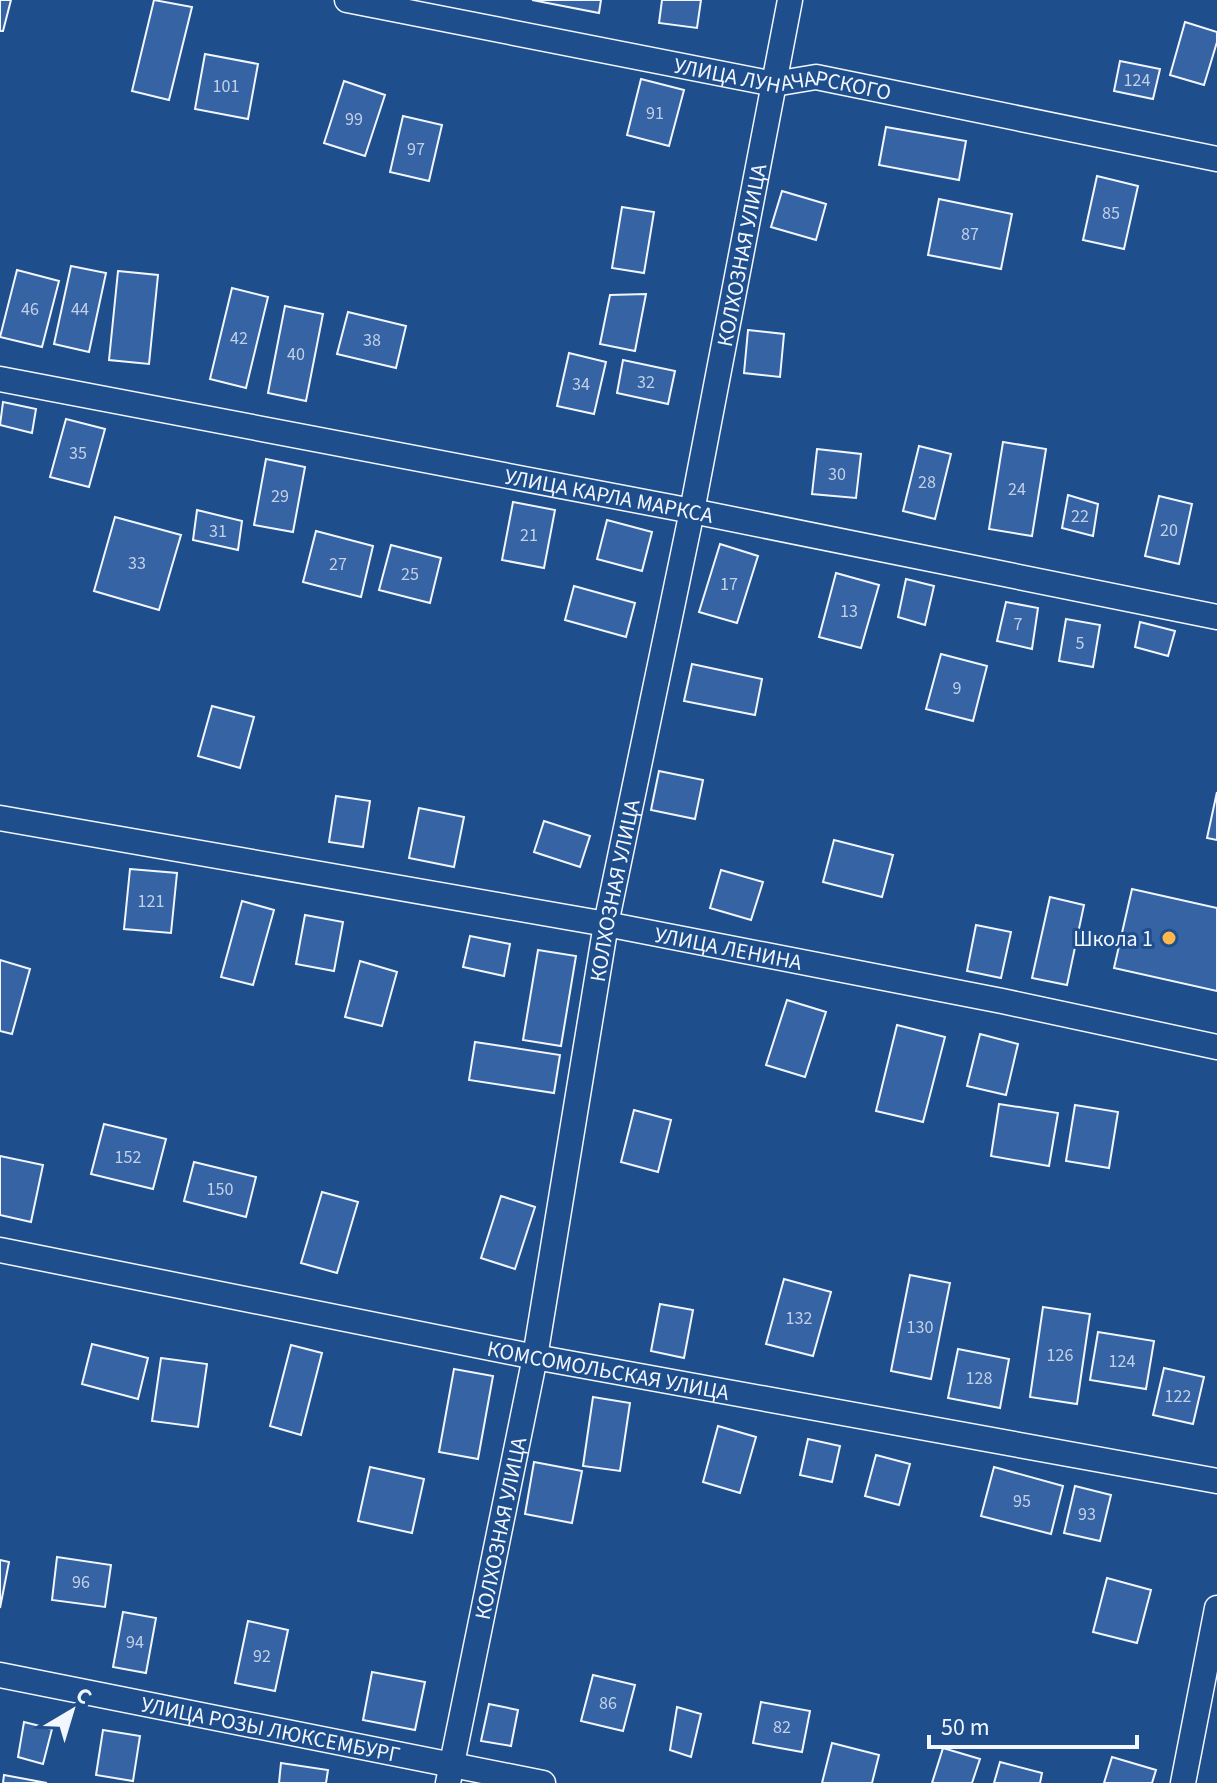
<svg xmlns="http://www.w3.org/2000/svg" width="1217" height="1783" font-family="'Source Sans 3',sans-serif">
  <rect width="100%" height="100%" fill="#1f4e8c"/>
  <path fill="#3563a3" stroke="#f2f6ff" stroke-width="2" d="M0,0h11l-8,31h-3z
    M154,0l38,7 -23,93 -37,-9z
    M532,0h69l-2,13z
    M662,0h39l-4,28 -38,-5z
    M1185,22l32,10v10l-13,43 -34,-10z
    M205,54l53,10 -10,55 -53,-10z
    M1120,61l40,8 -7,30 -39,-8z
    M641,79l43,11 -15,56 -42,-11z
    M344,81l41,14 -20,61 -41,-13z
    M403,116l39,9 -13,56 -39,-9z
    M886,127l80,14 -7,39 -80,-15z
    M1097,176l41,10 -14,63 -41,-9z
    M782,191l44,13 -10,36 -45,-13z
    M939,199l73,15 -11,55 -73,-14z
    M622,207l32,5 -10,61 -32,-5z
    M71,266l35,7 -17,79 -35,-8z
    M17,270l42,11 -17,66 -42,-10z
    M118,271l40,4 -9,89 -40,-4z
    M232,288l36,9 -22,91 -36,-9z
    M646,294l-11,57 -35,-7 10,-49z
    M285,306l38,8 -17,87 -38,-8z
    M348,312l58,14 -10,42 -59,-14z
    M748,330l36,4 -4,43 -36,-4z
    M569,353l37,9 -12,52 -37,-8z
    M623,360l52,11 -7,33 -51,-11z
    M3,402l33,7 -4,24 -32,-8z
    M66,419l39,10 -16,58 -39,-10z
    M1003,442l43,7 -14,87 -43,-7z
    M919,446l32,8 -16,65 -32,-8z
    M817,449l44,5 -5,44 -44,-4z
    M266,459l39,8 -12,65 -39,-7z
    M1068,495l30,9 -5,32 -31,-8z
    M1159,496l33,8 -13,60 -34,-8z
    M513,502l42,8 -11,58 -42,-8z
    M197,510l45,11 -4,29 -45,-10z
    M115,517l66,18 -22,75 -65,-19z
    M607,520l45,12 -10,39 -45,-12z
    M316,531l57,15 -12,51 -58,-15z
    M720,544l38,12 -21,67 -38,-11z
    M391,545l50,13 -11,45 -51,-13z
    M836,573l43,12 -18,63 -42,-11z
    M906,579l28,7 -9,39 -27,-8z
    M574,586l61,17 -9,34 -61,-17z
    M1006,602l32,6 -6,41 -35,-8z
    M1066,619l34,6 -7,42 -34,-6z
    M1140,622l35,9 -7,25 -33,-9z
    M941,654l46,12 -14,55 -47,-12z
    M692,664l70,15 -7,36 -71,-14z
    M212,706l42,11 -14,51 -42,-12z
    M659,771l44,9 -8,39 -44,-9z
    M1217,792v48l-10,-2z
    M336,796l34,5 -7,46 -34,-5z
    M419,808l45,9 -10,50 -45,-9z
    M544,821l46,15 -10,31 -46,-15z
    M834,840l59,15 -11,42 -59,-15z
    M130,869l47,4 -6,60 -47,-4z
    M721,870l42,12 -12,38 -41,-12z
    M1132,889l85,19v83l-103,-23z
    M1050,897l34,8 -17,80 -35,-7z
    M242,901l32,9 -21,75 -32,-8z
    M305,915l38,7 -9,49 -38,-7z
    M976,925l35,7 -10,46 -34,-7z
    M470,936l40,8 -6,32 -41,-9z
    M538,950l38,6 -15,90 -38,-6z
    M0,960l30,9 -18,65 -12,-3z
    M360,961l37,11 -15,54 -37,-9z
    M787,1000l39,12 -21,65 -39,-12z
    M897,1025l48,12 -22,85 -47,-11z
    M980,1034l38,10 -12,51 -39,-9z
    M475,1042l85,13 -6,38 -85,-13z
    M999,1104l59,9 -9,53 -58,-10z
    M1075,1105l43,7 -9,56 -43,-7z
    M634,1110l37,10 -13,52 -37,-10z
    M104,1124l62,15 -13,50 -62,-15z
    M0,1156l43,9 -12,57 -31,-7z
    M194,1162l62,15 -10,40 -62,-16z
    M322,1192l36,10 -21,71 -36,-10z
    M501,1196l34,11 -20,62 -34,-11z
    M910,1275l40,8 -19,96 -40,-8z
    M784,1279l47,13 -18,64 -47,-12z
    M660,1304l33,6 -9,48 -33,-7z
    M1043,1307l47,7 -13,90 -47,-7z
    M1098,1332l56,9 -8,48 -56,-9z
    M92,1344l56,14 -10,41 -56,-15z
    M291,1345l31,8 -21,82 -31,-9z
    M958,1349l51,10 -9,49 -52,-10z
    M161,1358l46,6 -9,63 -46,-6z
    M1164,1368l40,9 -11,47 -40,-9z
    M454,1369l39,7 -15,83 -39,-7z
    M593,1397l37,6 -10,68 -37,-5z
    M718,1426l38,11 -16,56 -37,-11z
    M808,1439l32,7 -8,36 -32,-7z
    M876,1455l34,9 -11,41 -34,-9z
    M534,1462l48,9 -10,52 -47,-9z
    M370,1467l54,12 -12,54 -54,-12z
    M994,1467l69,19 -12,48 -70,-18z
    M1075,1486l36,9 -11,46 -36,-8z
    M57,1557l54,8 -6,42 -53,-7z
    M0,1560l9,2 -9,46z
    M1107,1578l44,12 -14,53 -44,-11z
    M123,1612l33,6 -10,55 -33,-6z
    M248,1621l40,9 -13,61 -40,-8z
    M372,1672l53,10 -10,48 -52,-10z
    M593,1675l42,10 -12,46 -42,-10z
    M761,1702l49,9 -8,41 -49,-9z
    M489,1704l29,6 -7,36 -30,-5z
    M677,1707l24,7 -10,43 -21,-7z
    M24,1722l28,7 -9,35 -25,-7z
    M103,1730l37,6 -7,45 -37,-6z
    M832,1743l47,12 -7,28h-50z
    M943,1748l37,11 -8,24h-40z
    M1112,1757l44,13 -4,13h-48z
    M1000,1762l42,11 -2,10h-46z
    M281,1763l47,7 -2,13h-47z
    M4,1775l43,8h-44z"/>
  <g fill="none" stroke-linecap="round" stroke-linejoin="round">
    <g stroke="#f2f6ff" stroke-width="27">
      <g id="minor">
        <path id="s1" d="M347,0l427,84 42,-7 401,82"/>
        <path id="s2" d="M0,379l692,132 525,106"/>
        <path id="s3" d="M0,818l606,106 396,77 215,46"/>
        <path id="s4" d="M0,1250l535,107 682,124"/>
        <path id="s5" d="M0,1675l543,108"/>
        <path id="s6" d="M448,1783l87,-426 71,-433 86,-413 98,-511"/>
        <path d="M1183,1783l34,-175"/>
      </g>
    </g>
    <use href="#minor" stroke="#1f4e8c" stroke-width="24"/>
  </g>
  <circle fill="#ffb74d" stroke="#1f4e8c" stroke-width="3" cx="1169" cy="938" r="8"/>
  <g text-anchor="middle" stroke-width="6" stroke-linejoin="round" paint-order="stroke">
    <g font-size="18" fill="#c3d1e8">
      <text x="1137" y="86">124</text>
      <text x="226" y="92">101</text>
      <text x="655" y="119">91</text>
      <text x="354" y="125">99</text>
      <text x="416" y="155">97</text>
      <text x="1111" y="219">85</text>
      <text x="970" y="240">87</text>
      <text x="30" y="315">46</text>
      <text x="80" y="315">44</text>
      <text x="239" y="344">42</text>
      <text x="372" y="346">38</text>
      <text x="296" y="360">40</text>
      <text x="646" y="388">32</text>
      <text x="581" y="390">34</text>
      <text x="78" y="459">35</text>
      <text x="837" y="480">30</text>
      <text x="927" y="488">28</text>
      <text x="1017" y="495">24</text>
      <text x="280" y="502">29</text>
      <text x="1080" y="522">22</text>
      <text x="1169" y="536">20</text>
      <text x="218" y="537">31</text>
      <text x="529" y="541">21</text>
      <text x="137" y="569">33</text>
      <text x="338" y="570">27</text>
      <text x="410" y="580">25</text>
      <text x="729" y="590">17</text>
      <text x="849" y="617">13</text>
      <text x="1018" y="630">7</text>
      <text x="1080" y="649">5</text>
      <text x="957" y="694">9</text>
      <text x="151" y="907">121</text>
      <text x="128" y="1163">152</text>
      <text x="220" y="1195">150</text>
      <text x="799" y="1324">132</text>
      <text x="920" y="1333">130</text>
      <text x="1060" y="1361">126</text>
      <text x="1122" y="1367">124</text>
      <text x="979" y="1384">128</text>
      <text x="1178" y="1402">122</text>
      <text x="1022" y="1507">95</text>
      <text x="1087" y="1520">93</text>
      <text x="81" y="1588">96</text>
      <text x="135" y="1648">94</text>
      <text x="262" y="1662">92</text>
      <text x="608" y="1709">86</text>
      <text x="782" y="1733">82</text>
    </g>
    <g font-size="22" fill="#f2f6ff" stroke="#1f4e8c">
      <text dy="8" stroke="none"><textPath href="#s1" startOffset="444">УЛИЦА ЛУНАЧАРСКОГО</textPath></text>
      <text dy="8" stroke="none"><textPath href="#s6" startOffset="1556">КОЛХОЗНАЯ УЛИЦА</textPath></text>
      <text dy="8" stroke="none"><textPath href="#s2" startOffset="620">УЛИЦА КАРЛА МАРКСА</textPath></text>
      <text dy="8" stroke="none"><textPath href="#s6" startOffset="908">КОЛХОЗНАЯ УЛИЦА</textPath></text>
      <text dy="8" stroke="none"><textPath href="#s3" startOffset="740">УЛИЦА ЛЕНИНА</textPath></text>
      <text dy="8" stroke="none"><textPath href="#s4" startOffset="620">КОМСОМОЛЬСКАЯ УЛИЦА</textPath></text>
      <text dy="8" stroke="none"><textPath href="#s6" startOffset="260">КОЛХОЗНАЯ УЛИЦА</textPath></text>
      <text dy="8" stroke="none"><textPath href="#s5" startOffset="276">УЛИЦА РОЗЫ ЛЮКСЕМБУРГ</textPath></text>
    </g>
    <g font-size="22" fill="#f2f6ff" stroke="#1f4e8c" text-anchor="end">
      <text x="1153" y="946">Школа 1</text>
    </g>
  </g>
  <g transform="translate(72 1711) rotate(38)" stroke="#1f4e8c" stroke-width="6" paint-order="stroke">
  <path d="M0-6L14 30L0 20L-14 30Z" fill="#f2f6ff"/>
  <text y="-12" font-size="22" font-weight="bold" text-anchor="middle" fill="#f2f6ff">С</text>
  </g>
  <path d="M929 1735v12h208v-12" fill="none" stroke="#f2f6ff" stroke-width="4"/>
  <text x="941" y="1735" font-size="24" fill="#f2f6ff" stroke="#1f4e8c" stroke-width="6" paint-order="stroke">50 m</text>
</svg>
